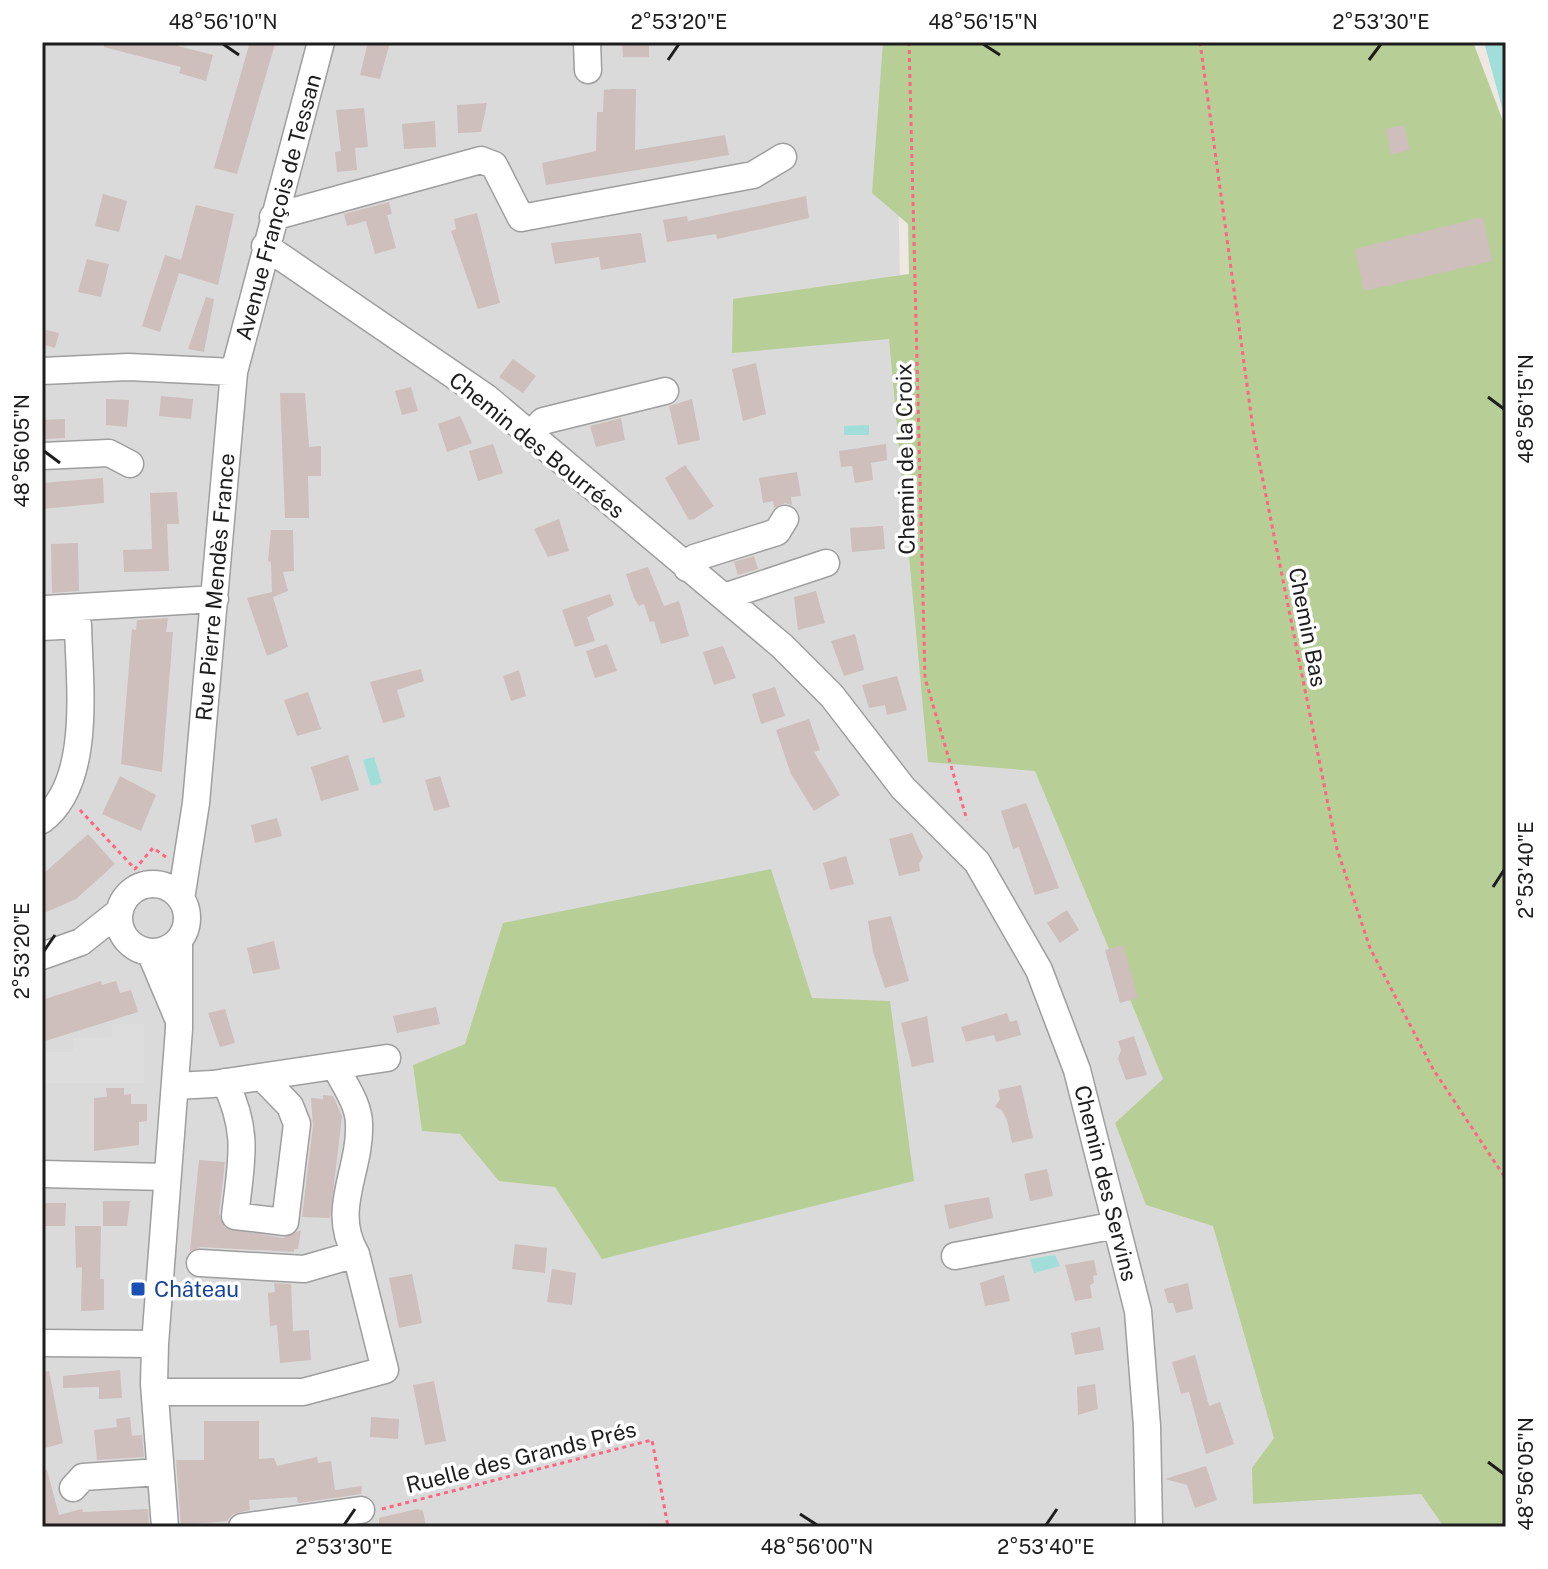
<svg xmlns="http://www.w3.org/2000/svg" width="1548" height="1569" font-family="'Public Sans',sans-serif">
  <rect width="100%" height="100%" fill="#eee7e2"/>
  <path fill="#dbdada" d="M42,42h853l9,430 602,1055h-1464z"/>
  <path fill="#b7cf96" d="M883,42h590l33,87v1398h-62l-23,-33 -168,10 -1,-36 22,-30 -61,-212 -67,-21 -31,-82 48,-44 -128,-308 -107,-9 -39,-423 -157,14 1,-54 176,-25 -1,-50 -36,-31z
    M771,869l41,129 78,3 24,180 -312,78 -47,-72 -56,-6 -39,-47 -38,-3 -9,-66 52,-21 38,-121z"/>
  <path fill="#ddd" d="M112,1024h32v59h-98v-31h27v-14l39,-1z"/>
  <path fill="#a1deda" d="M1484,42h22v80z
    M869,425v10h-25v-9z
    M374,757l8,26 -11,3 -8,-26z
    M1055,1255l5,11 -26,7 -4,-14z"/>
  <path fill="#cebebc" d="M104,42h75l-1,4 35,9 -7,26 -27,-8 2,-6 -77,-20z
    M250,42l25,2 -38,130 -23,-6z
    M368,42h22l-10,37 -20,-4z
    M622,42h27v15h-26z
    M612,89h24l-1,61 90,-15 4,20 -183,30 -4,-22 54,-12 1,-39h6l1,-22z
    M487,103l-6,29 -23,1 -1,-28z
    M364,108l4,39 -13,1 2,22 -20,2 -2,-20 6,-1 -5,-41z
    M435,121l1,26 -32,2 -2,-25z
    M1404,125l6,25 -19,5 -5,-26z
    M103,194l24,7 -8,31 -24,-6z
    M806,196l3,22 -92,21 -1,-5 -49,8 -4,-22 24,-4 1,5z
    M389,202l3,12 -5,1 9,33 -21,6 -9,-33 -19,5 -3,-12z
    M196,205l38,9 -16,71 -39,-12 -19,59 -18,-6 23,-71 16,5z
    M477,213l23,90 -22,6 -27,-78 5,-2 -2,-10z
    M1483,217l9,44 -128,30 -9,-42z
    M641,233l5,29 -45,8 -2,-13 -44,7 -4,-21z
    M87,259l22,5 -8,33 -23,-5z
    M206,297l8,2 -10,53 -16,-3z
    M42,329l17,4 -4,15 -13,-4z
    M513,359l23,17 -13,17 -24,-16z
    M756,363l10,51 -23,7 -11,-52z
    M411,387l7,24 -16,4 -7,-24z
    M280,393h25l4,54 12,-1v30h-13l1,42h-24z
    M161,396l32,3 -2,20 -32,-3z
    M106,399l23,1 -2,27 -21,-2z
    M692,399l8,41 -22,5 -9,-39z
    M460,416l12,27 -25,9 -9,-28z
    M621,418l4,22 -29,7 -6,-21z
    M65,419v19l-23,1v-19z
    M493,444l10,29 -25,8 -9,-30z
    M886,444l1,16 -16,3 2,17 -18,3 -3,-17 -11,1 -2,-16z
    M685,465l29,41 -20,13 -5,1 -24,-42z
    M797,472l4,24 -10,1 1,8 -7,-2 -11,5 -1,-7 -10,2 -4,-25z
    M103,478l1,25 -62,6v-26z
    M177,492l2,32h-12l2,47 -45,1 -1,-22 29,-1 -2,-56z
    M559,519l10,32 -21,6 -14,-28z
    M883,526l2,23 -33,3 -2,-24z
    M271,530h22l1,41 -11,1 5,19 -15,6 15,50 -21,9 -20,-58 25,-6 -1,-30 -3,-1z
    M78,543l1,48 -27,2 -1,-49z
    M754,556l4,13 -20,6 -4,-13z
    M648,567l16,39 15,-5 10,35 -28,8 -7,-23 -4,1 -6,-18 -5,2 -5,-8 -8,-24z
    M816,591l9,32 -27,7 -4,-33z
    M610,594l4,11 -27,12 8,24 -20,6 -13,-37z
    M168,618l-2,14h7l-11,140 -41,-8 11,-135 4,1 1,-10z
    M855,634l9,36 -20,6 -13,-35z
    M607,644l10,27 -22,7 -9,-27z
    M723,646l13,32 -22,7 -11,-33z
    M421,669l3,12 -27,9 8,27 -22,6 -13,-41z
    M519,670l7,26 -15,5 -8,-25z
    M897,676l10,34 -20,5 -2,-10 -16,3 -7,-23z
    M775,687l10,29 -24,8 -9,-30z
    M308,692l13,37 -24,7 -13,-36z
    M809,719l11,31 -6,2 26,43 -26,16 -23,-37 -15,-44z
    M348,755l11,35 -38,11 -10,-34z
    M120,776l36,19 -15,36 -39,-17z
    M440,776l10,31 -16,4 -9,-31z
    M1026,803l33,85 -24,7 -16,-48 -6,2 -12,-38z
    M277,818l5,18 -27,7 -4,-18z
    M912,833l11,24 -4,7 1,7 -21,5 -10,-37z
    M88,834l27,30 -39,35 -34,15v-39z
    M846,856l8,28 -24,6 -7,-27z
    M1067,910l12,20 -19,13 -13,-20z
    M891,916l18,65 -24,7 -12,-36 -5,-31z
    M274,941l6,28 -27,5 -6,-26z
    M1123,945l15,53 -18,5 -15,-53z
    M101,981l1,4 14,-4 4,12 11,-3 7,22 -96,30v-42z
    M436,1007l4,17 -43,9 -4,-17z
    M225,1009l10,34 -15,4 -12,-34z
    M1007,1013l3,9 7,-2 4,15 -25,7 -2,-7 -28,7 -5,-15z
    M927,1016l7,46 -22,5 -11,-44z
    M1134,1036l13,39 -21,5 -8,-21 3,-9 -3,-9z
    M1021,1085l12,53 -21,5 -5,-23 -5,-10 -7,-3 5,-8 -2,-9z
    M106,1088h18v7l7,-1v10h16v17l-8,1v23l-45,6v-53l13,-1z
    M323,1095l10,1 9,20 -12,102 -28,-1 11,-91 -2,-28 12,1z
    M199,1160l26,2 -6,52 6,14 58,10 18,-8 -3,19h-4v3l-93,-5 -11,4z
    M1047,1169l6,27 -23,5 -6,-27z
    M989,1197l4,21 -44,11 -5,-24z
    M103,1201h27l-3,25h-24z
    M43,1203h23l-1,23h-23z
    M75,1226h26l-1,53h4v31l-23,1 1,-44 -6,1z
    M515,1244l32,4 -2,25 -33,-4z
    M1094,1260l3,15 -4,1 1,7 -4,2 2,13 -17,3 -10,-36z
    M552,1269l24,4 -4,32 -25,-3z
    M412,1274l10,49 -23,5 -10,-50z
    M1004,1275l6,26 -25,5 -5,-23z
    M274,1283l17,1 2,47 16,-1 2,30 -31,3 -3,-38 -7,1 -2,-33 7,-1z
    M1188,1283l5,26 -17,4 -3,-10h-5l-4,-14z
    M1100,1327l4,23 -29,5 -4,-22z
    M1195,1355l14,51 11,-4 14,42 -28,10 -17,-62 -8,2 -9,-32z
    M120,1370l2,28 -23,1v-12l-36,1v-12z
    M49,1371l14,72 -21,6v-77z
    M434,1381l12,60 -21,4 -12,-60z
    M1095,1384l3,25 -20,6 -1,-28z
    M130,1417l2,19 10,-1 2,22 -47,3 -3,-30 23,-3 -1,-8z
    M371,1417l28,2 -1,20 -28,-2z
    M204,1421h55v38l15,-1 3,8 40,-9 1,6 13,-2 4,29 27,-4 -1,8 -63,9 -1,-6 -48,3 1,10 -17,4 -6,7 -46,4 -5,-65h28z
    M1206,1466l11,34 -22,8 -8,-23 -22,-6z
    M42,1470h5l12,45 23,-6 1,3 65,-3 1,18h-107z
    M417,1509l6,2 3,16h-47v-9z"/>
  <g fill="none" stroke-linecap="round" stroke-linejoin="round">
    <g stroke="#9e9e9e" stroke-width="29">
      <path id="minor" d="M587,42l1,28
        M273,217l208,-57 13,5 27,53 232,-43 30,-18
        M265,246l222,152 295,248 50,50 71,92 74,74 62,108 38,100 61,241 9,115 2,101
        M42,371l86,-4 106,5
        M530,435l13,-14 122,-30
        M42,456l67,-3 21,11
        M687,568l7,-10 83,-26 8,-13
        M724,597l102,-34
        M46,609l169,-10
        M42,627l36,-2c1,56 15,157 -36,195
        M119 918a34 34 0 1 1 68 0a34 34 0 1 1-68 0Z
        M181,899l15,-96 38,-431 87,-330
        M150,952l27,64
        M42,956l39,-14 39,-31
        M225,1082c25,51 16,80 10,134l50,6 12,-98 -7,-18 -28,-29
        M175,1086l38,-2 174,-26
        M42,1174l124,3
        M955,1256l161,-31
        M200,1263l104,6 52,-15c-26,-44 5,-84 3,-130 0,-20 -15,-40 -24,-58
        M42,1343l113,1
        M155,1392h148l82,-22 -29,-116
        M73,1488l10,-11 77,-5
        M165,1527l-11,-143 1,-40 24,-315v-88
        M242,1527l119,-17"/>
    </g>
    <path stroke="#fd6581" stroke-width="3" stroke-dasharray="4 4" stroke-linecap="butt" d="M909,42l16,636 42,142
      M1200,42l54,394 83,413 33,99 63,121 73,110
      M80,810l55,59 18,-21 13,9
      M382,1509l270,-69 16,87"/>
    <use href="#minor" stroke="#fff" stroke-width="26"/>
  </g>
  <path fill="none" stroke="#1d1d1d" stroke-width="3" d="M223,44l16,11M983,44l17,11M668,60l11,-16M1369,60l12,-16M1488,397l16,12M44,451l16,12M1493,887l11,-17M44,951l11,-16M1488,1462l16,12M800,1514l17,11M344,1525l11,-16M1046,1525l11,-16"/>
  <rect fill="#1a4fb4" stroke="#fff" stroke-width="3" x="130" y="1281" width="16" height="16" rx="4"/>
  <g text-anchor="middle" stroke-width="7" stroke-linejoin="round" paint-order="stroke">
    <g font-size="22" fill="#1d1d1d" stroke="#fff">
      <text transform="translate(278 207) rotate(-75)" y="8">Avenue François de Tessan</text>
      <text transform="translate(537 445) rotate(39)" y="8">Chemin des Bourrées</text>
      <text transform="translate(905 459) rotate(-91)" y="8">Chemin de la Croix</text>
      <text transform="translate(215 587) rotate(-85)" y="8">Rue Pierre Mendès France</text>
      <text transform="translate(1308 627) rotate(79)" y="8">Chemin Bas</text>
      <text transform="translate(1106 1183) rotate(76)" y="8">Chemin des Servins</text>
      <text transform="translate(521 1457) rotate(-14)" y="8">Ruelle des Grands Prés</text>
    </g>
    <g font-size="22" fill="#164399" stroke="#fff" text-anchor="start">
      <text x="154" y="1297">Château</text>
    </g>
  </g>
  <rect width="1548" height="1569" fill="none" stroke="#ffffff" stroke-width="88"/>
  <rect x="44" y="44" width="1460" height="1481" fill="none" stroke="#1d1d1d" stroke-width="3"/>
  <g font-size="20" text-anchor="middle" fill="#1d1d1d">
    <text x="223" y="29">48°56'10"N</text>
    <text x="679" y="29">2°53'20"E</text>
    <text x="983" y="29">48°56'15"N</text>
    <text x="1381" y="29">2°53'30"E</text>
    <text transform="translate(1526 409) rotate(-90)" y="7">48°56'15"N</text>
    <text transform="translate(22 451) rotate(-90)" y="7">48°56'05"N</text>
    <text transform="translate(1526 870) rotate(-90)" y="7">2°53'40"E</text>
    <text transform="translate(22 951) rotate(-90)" y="7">2°53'20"E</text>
    <text transform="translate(1526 1474) rotate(-90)" y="7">48°56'05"N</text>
    <text x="344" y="1554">2°53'30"E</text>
    <text x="817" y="1554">48°56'00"N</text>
    <text x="1046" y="1554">2°53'40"E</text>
  </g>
</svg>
